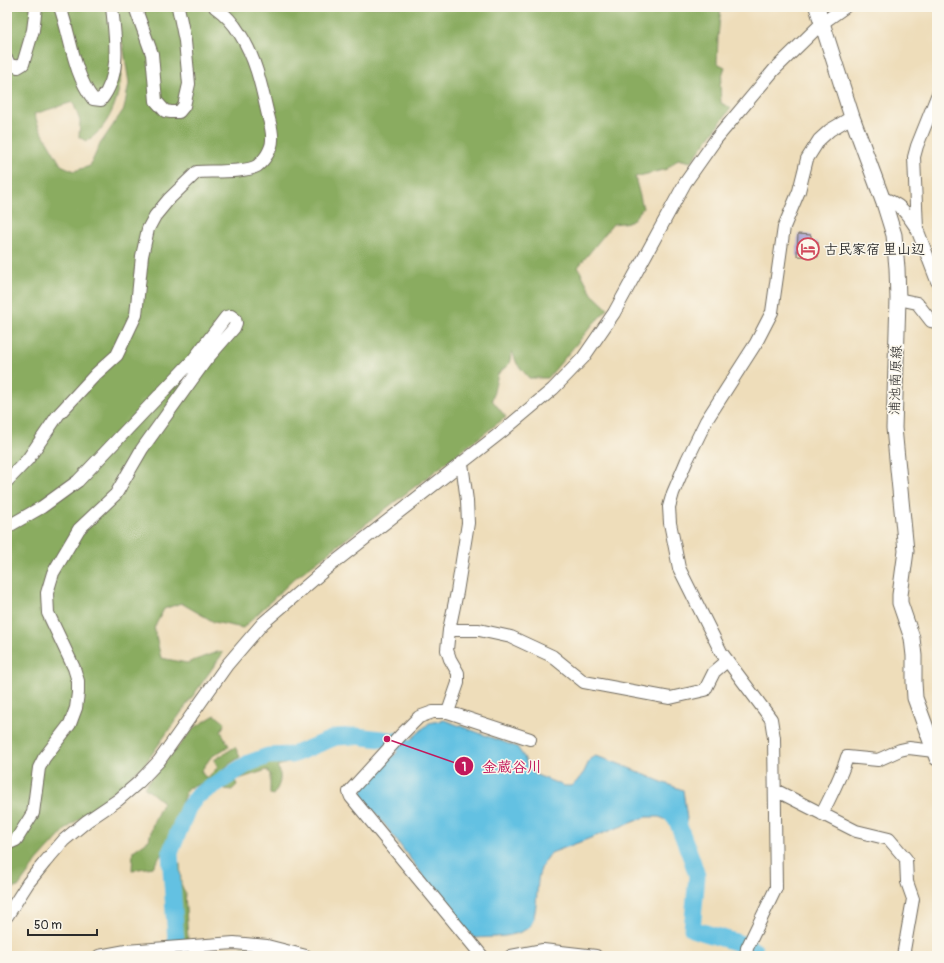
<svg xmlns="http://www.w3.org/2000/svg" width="944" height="963" font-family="Pangolin,'Klee One',sans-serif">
  <rect width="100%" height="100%" fill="#fbf7ec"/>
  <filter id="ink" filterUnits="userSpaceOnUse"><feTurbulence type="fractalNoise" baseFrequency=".025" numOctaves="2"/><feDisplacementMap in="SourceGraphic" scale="8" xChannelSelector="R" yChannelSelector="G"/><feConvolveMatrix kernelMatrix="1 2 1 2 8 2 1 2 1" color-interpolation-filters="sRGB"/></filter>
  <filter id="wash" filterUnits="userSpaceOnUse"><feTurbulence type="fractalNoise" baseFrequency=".012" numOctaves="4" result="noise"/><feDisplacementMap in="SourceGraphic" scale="16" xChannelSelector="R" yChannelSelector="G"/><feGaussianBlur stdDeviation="0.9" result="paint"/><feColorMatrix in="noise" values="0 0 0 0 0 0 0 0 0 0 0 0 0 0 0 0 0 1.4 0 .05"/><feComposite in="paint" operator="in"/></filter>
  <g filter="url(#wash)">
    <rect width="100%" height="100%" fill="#eeddba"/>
    <path fill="#8aac60" stroke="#5a6c46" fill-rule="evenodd" d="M7,7h714l-3,30 -1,26 8,4 -5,17 1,19 10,5 -40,54 -13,-3 -11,10 -32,8 8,31 -12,14 -18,2 -35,43 14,27 16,15 -15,15 -45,54h-19l-12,-14 -5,-13 -3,13 -11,10 -6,26 14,17 -211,161 -52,50 -29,-6 -33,-19 -17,6 -10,19 7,30 26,5 30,-11 6,1 -78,111 -31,27 -49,39 -28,31 -19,26 -11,3zM112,30l11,14 6,39 -5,26 -24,35 -10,22 -16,5 -13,-6 -22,-38 -5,-13 39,-12 7,19 -1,16 7,4c24,-12 36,-49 35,-75 -1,-12 -6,-24 -9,-36z
      M215,715l10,8 -4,8 8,15 -18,11 -10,14 4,6h3l10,-10 -4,-7 21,-13 5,10 -12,8 -15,15 -26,8 -6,17v12l-16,32 -12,18 -21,3 1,-19 16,-11 4,-17 10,-21 -19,-15 50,-59z
      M304,754l-6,6 -21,6c6,10 3,20 -4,29l-3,-1v-20l-3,-4 -32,10 2,5 -5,5 -7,-1 -3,-5 30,-19 17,-5 21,-1z
      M180,864l1,20 4,9 3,47h-9l-5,-75z
      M242,947l49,9h-50z"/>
    <path fill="#64c1e2" stroke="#487686" d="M444,720l73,27 7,10 3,8 7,9 30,12h8l5,-5 7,-9 6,-13 5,-3c30,8 58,24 88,34l4,29 -2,5 -13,-2 -13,-5h-13l-95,36c-5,7 -10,13 -12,22 -3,12 -1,46 -11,53 -13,10 -38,9 -54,10l-11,-9 -87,-116 -12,-12 -2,-5v-6l9,-14 58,-53z"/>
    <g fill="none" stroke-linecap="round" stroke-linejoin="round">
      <path stroke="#64c1e2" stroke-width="17" d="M664,805l13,16 15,39 5,16 -5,53 53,16 10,6
        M176,956v-14l-6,-89 18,-45 9,-12 52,-33 19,-7 24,-1 44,-18 20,-1 42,5 23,19"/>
    </g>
    <g id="blocks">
      <path fill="#a8a1d1" d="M798,234l13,1v6l7,1v15l-21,-1z"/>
    </g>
  </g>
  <g filter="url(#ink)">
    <use href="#blocks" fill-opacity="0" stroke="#6f695d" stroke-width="1"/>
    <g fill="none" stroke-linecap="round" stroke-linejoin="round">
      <g stroke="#6f695d" stroke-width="14">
        <path id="minor" d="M60,7c11,30 13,66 33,92l8,1c21,-26 14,-62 11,-93
          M135,7l17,47 4,47 9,10 6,1h8l5,-6 5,-22 -4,-43 -7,-34
          M7,60l2,4 9,3 5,-3 10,-34 3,-23
          M937,96l-20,50 -3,11 3,72 20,52
          M882,198c19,6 24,15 35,31
          M898,299l19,4 14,18 6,1
          M7,481l21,-22 30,-44 38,-41 21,-19 19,-40 6,-59 6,-27 7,-13 14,-17 28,-27c14,-1 48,1 60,-6 7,-5 15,-17 15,-26 1,-9 -3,-20 -5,-29 -6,-27 -12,-54 -27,-77 -6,-10 -15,-20 -25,-27
          M7,527l35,-20 36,-26 115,-121 33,-43 5,-1 4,3 1,4 -2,5 -28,32 -64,89 -26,45 -37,35 -26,44 -6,20 1,20 26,55 4,13v12l-2,15 -6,16 -26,34 -5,10 -6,45 -17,27 -9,4
          M449,630h30l32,7 41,19 32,26 86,16 35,-8 9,-18 13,-11
          M448,712l10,-29v-10l-8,-14 -3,-9 2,-20 8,-38 11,-69 -1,-22 -5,-38
          M775,790l81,41 33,8 17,20 1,23 6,17 -10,57
          M822,814c9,-19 19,-37 25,-57l31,3 22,-10 9,-2 25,3
          M7,916l21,-33 17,-21 19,-22 23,-19 31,-21 21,-18 20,-21 68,-96 36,-42 63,-54 178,-139 49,-41 30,-31 31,-45 71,-130 31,-44 58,-69 47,-46 24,-17
          M99,956l27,-5 108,-8 33,3 39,10
          M482,956l-131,-159 -2,-5 52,-57 18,-18 14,-5h15l82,27
          M511,956l32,-6 53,6
          M746,956l1,-8 29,-60 -2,-150 -3,-19 -50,-67 -42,-84 -9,-45 -1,-16 4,-14 14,-33 19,-39 50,-78 16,-31 12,-85 15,-36 8,-32 12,-19 11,-10 22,-13"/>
      </g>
      <g stroke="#6f695d" stroke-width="17">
        <path id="major" d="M817,7l35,110 33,89 9,29 3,33 1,31 -4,129 12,123 -6,44v8l12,35 2,18v26l1,16 22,60"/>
      </g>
      <use href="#minor" stroke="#fff" stroke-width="12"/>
      <use href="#major" stroke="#fff" stroke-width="15"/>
    </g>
  </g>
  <defs>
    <g id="hotel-ring" transform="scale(1.15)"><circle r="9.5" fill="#fbf7ec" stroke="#d1495b" stroke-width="1.5"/><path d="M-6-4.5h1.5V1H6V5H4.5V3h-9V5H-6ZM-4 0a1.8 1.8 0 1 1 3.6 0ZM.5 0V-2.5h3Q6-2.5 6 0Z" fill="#d1495b"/></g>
  </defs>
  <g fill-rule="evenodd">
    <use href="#hotel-ring" x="808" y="249"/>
  </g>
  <g text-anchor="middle" stroke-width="3" stroke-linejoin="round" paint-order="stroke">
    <g font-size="14" font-weight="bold" fill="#2b2b2b" stroke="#fbf7ec" text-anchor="start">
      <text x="824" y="254">古民家宿 里山辺</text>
    </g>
    <g font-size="14" fill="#2b2b2b" stroke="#fbf7ec">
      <text transform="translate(895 380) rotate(-88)" y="5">浦池南原線</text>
    </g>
  </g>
  <path fill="none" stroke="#c2185b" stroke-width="1.5" d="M387 739L464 766"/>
  <g fill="#c2185b" stroke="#fbf7ec" stroke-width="1.5">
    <circle cx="387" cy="739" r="4"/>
    <circle cx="464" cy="766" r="10"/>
  </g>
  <g font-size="12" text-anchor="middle" font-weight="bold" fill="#fff">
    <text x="464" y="771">1</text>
  </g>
  <g font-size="15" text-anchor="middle" font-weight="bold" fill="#c2185b" stroke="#fbf7ec" stroke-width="3" stroke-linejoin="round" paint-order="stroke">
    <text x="512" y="772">金蔵谷川</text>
  </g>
  <rect width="944" height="963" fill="none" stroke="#fbf7ec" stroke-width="24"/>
  <path d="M28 929v6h69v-6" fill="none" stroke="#2b2b2b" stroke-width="2"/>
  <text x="34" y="929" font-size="12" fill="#2b2b2b" stroke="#fbf7ec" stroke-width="3" paint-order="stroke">50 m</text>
</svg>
